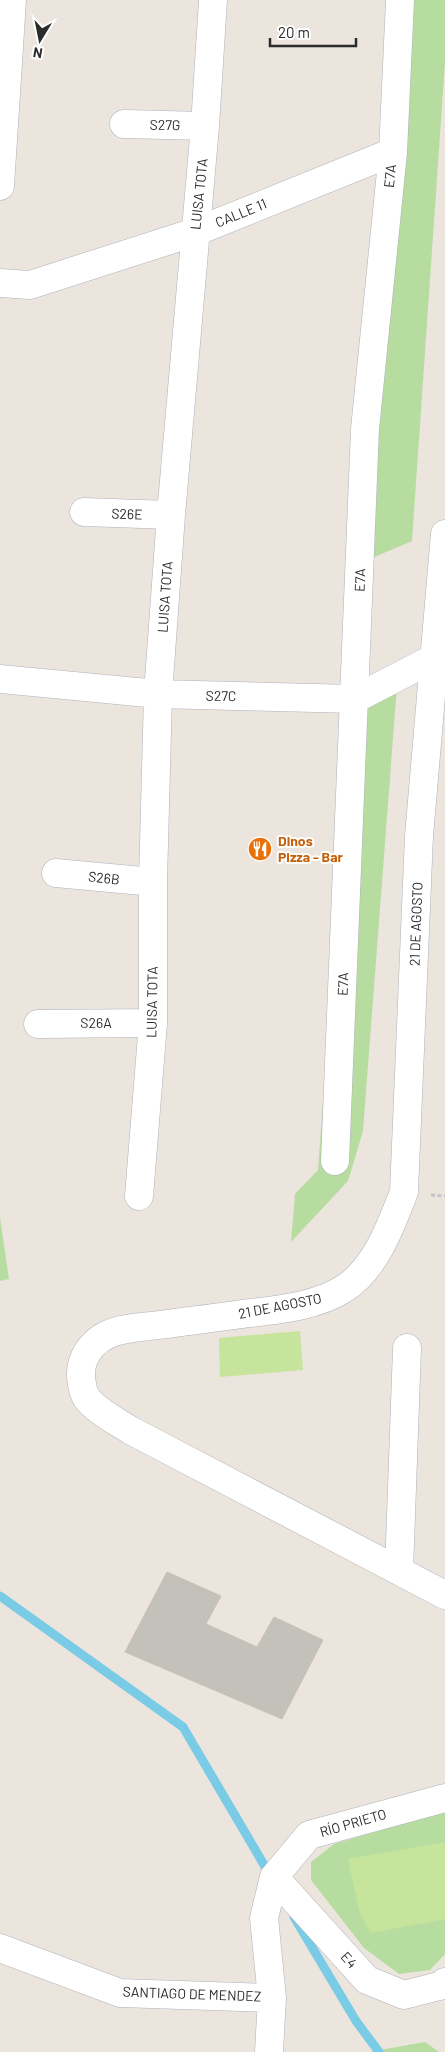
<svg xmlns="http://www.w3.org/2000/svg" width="445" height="2052" font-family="Barlow,sans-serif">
  <rect width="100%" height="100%" fill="#ebe5de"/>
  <path fill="#b6dd9f" d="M409,0h36v62l-33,479 -54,23z
    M398,673l-35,458 -15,50 -57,61 4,-48 23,-24 34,-459z
    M0,1218l9,61 -9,2z
    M445,1811v143l-15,16 -31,4 -35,-26 -53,-68v-18l23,-18z
    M425,2042l14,10h-70z"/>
  <path fill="#c7e49c" d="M300,1331l3,39 -83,7 -1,-39z
    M445,1842v77l-74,14 -11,-19 -12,-55z"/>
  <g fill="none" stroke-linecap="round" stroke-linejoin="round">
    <path stroke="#7acbe5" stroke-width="9" d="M0,1596l183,131 87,148
      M294,1917l62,104 23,31"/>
  </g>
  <path fill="#c4c0ba" stroke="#c7c1b8" d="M167,1572l54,24 -15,28 51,23 17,-30 49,23 -41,79 -157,-67z"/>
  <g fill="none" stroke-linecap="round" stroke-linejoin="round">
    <g stroke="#afb1ba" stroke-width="29">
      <path id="minor" d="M124,124l81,2
        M0,186l12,-186
        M0,283l30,2 165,-53 198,-80
        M84,512l87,3
        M445,534l-26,302 -15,356c-13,33 -28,76 -59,96 -29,19 -69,22 -103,26 -27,4 -55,7 -83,11 -14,2 -31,2 -45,7 -23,8 -37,28 -32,52 1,7 3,13 7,17 11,12 27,20 41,29l315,165
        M0,679l158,15 197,5 79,-41 11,-8
        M56,873l97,9
        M38,1024l115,-1
        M335,1161l30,-732 28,-277 7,-152
        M139,1196l14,-173v-141l5,-188 13,-179 34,-389 8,-126
        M399,1571l8,-223
        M274,1877l93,103 37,15 39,-10 2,-3
        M0,1948l120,45 152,5
        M269,2052l3,-54 -8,-80 10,-41 35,-42 136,-37"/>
    </g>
    <path stroke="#c4c4c4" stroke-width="3" stroke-dasharray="4 2.5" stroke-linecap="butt" d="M431,1195l14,1"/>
    <use href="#minor" stroke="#fff" stroke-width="28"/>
  </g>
  <defs>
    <g id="restaurant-disc" transform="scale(1.25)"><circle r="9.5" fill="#e8710a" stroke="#fff"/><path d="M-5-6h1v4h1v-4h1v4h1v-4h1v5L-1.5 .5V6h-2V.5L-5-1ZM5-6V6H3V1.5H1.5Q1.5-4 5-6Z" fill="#fff"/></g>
  </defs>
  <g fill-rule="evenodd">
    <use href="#restaurant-disc" x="260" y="849"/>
  </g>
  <g text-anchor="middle" stroke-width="4" stroke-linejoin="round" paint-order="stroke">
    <g font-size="14" fill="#2b2b2b" stroke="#fff">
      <text transform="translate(165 125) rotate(1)" y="5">S27G</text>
      <text transform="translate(390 176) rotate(-84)" y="5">E7A</text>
      <text transform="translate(199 194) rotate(-84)" y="5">LUISA TOTA</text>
      <text transform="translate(241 213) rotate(-22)" y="5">CALLE 11</text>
      <text transform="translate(127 514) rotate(2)" y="5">S26E</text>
      <text transform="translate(360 580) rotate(-88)" y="5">E7A</text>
      <text transform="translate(165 597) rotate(-86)" y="5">LUISA TOTA</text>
      <text transform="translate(221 696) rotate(1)" y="5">S27C</text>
      <text transform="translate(104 878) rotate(6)" y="5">S26B</text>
      <text transform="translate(416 924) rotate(-88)" y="5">21 DE AGOSTO</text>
      <text transform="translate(343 984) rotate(-88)" y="5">E7A</text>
      <text transform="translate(152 1002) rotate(-89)" y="5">LUISA TOTA</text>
      <text x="96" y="1028">S26A</text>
      <text transform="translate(280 1306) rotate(-11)" y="5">21 DE AGOSTO</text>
      <text transform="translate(353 1823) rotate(-16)" y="5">RÍO PRIETO</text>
      <text transform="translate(349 1960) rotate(48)" y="5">E4</text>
      <text transform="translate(192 1994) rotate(2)" y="5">SANTIAGO DE MENDEZ</text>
    </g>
    <g font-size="14" font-weight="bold" fill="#c56008" stroke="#fff" text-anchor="start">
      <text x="278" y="846">Dinos<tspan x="278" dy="16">Pizza - Bar</tspan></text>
    </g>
  </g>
  <g transform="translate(40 40) rotate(190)" stroke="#ffffff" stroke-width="4" paint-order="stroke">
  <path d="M0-4L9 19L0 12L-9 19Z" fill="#2b2b2b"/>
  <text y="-8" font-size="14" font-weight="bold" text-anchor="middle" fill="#2b2b2b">N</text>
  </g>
  <path d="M270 38v8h86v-8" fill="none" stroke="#2b2b2b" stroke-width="2.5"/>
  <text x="278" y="38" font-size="15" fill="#2b2b2b" stroke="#ffffff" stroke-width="4" paint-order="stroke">20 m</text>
</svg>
